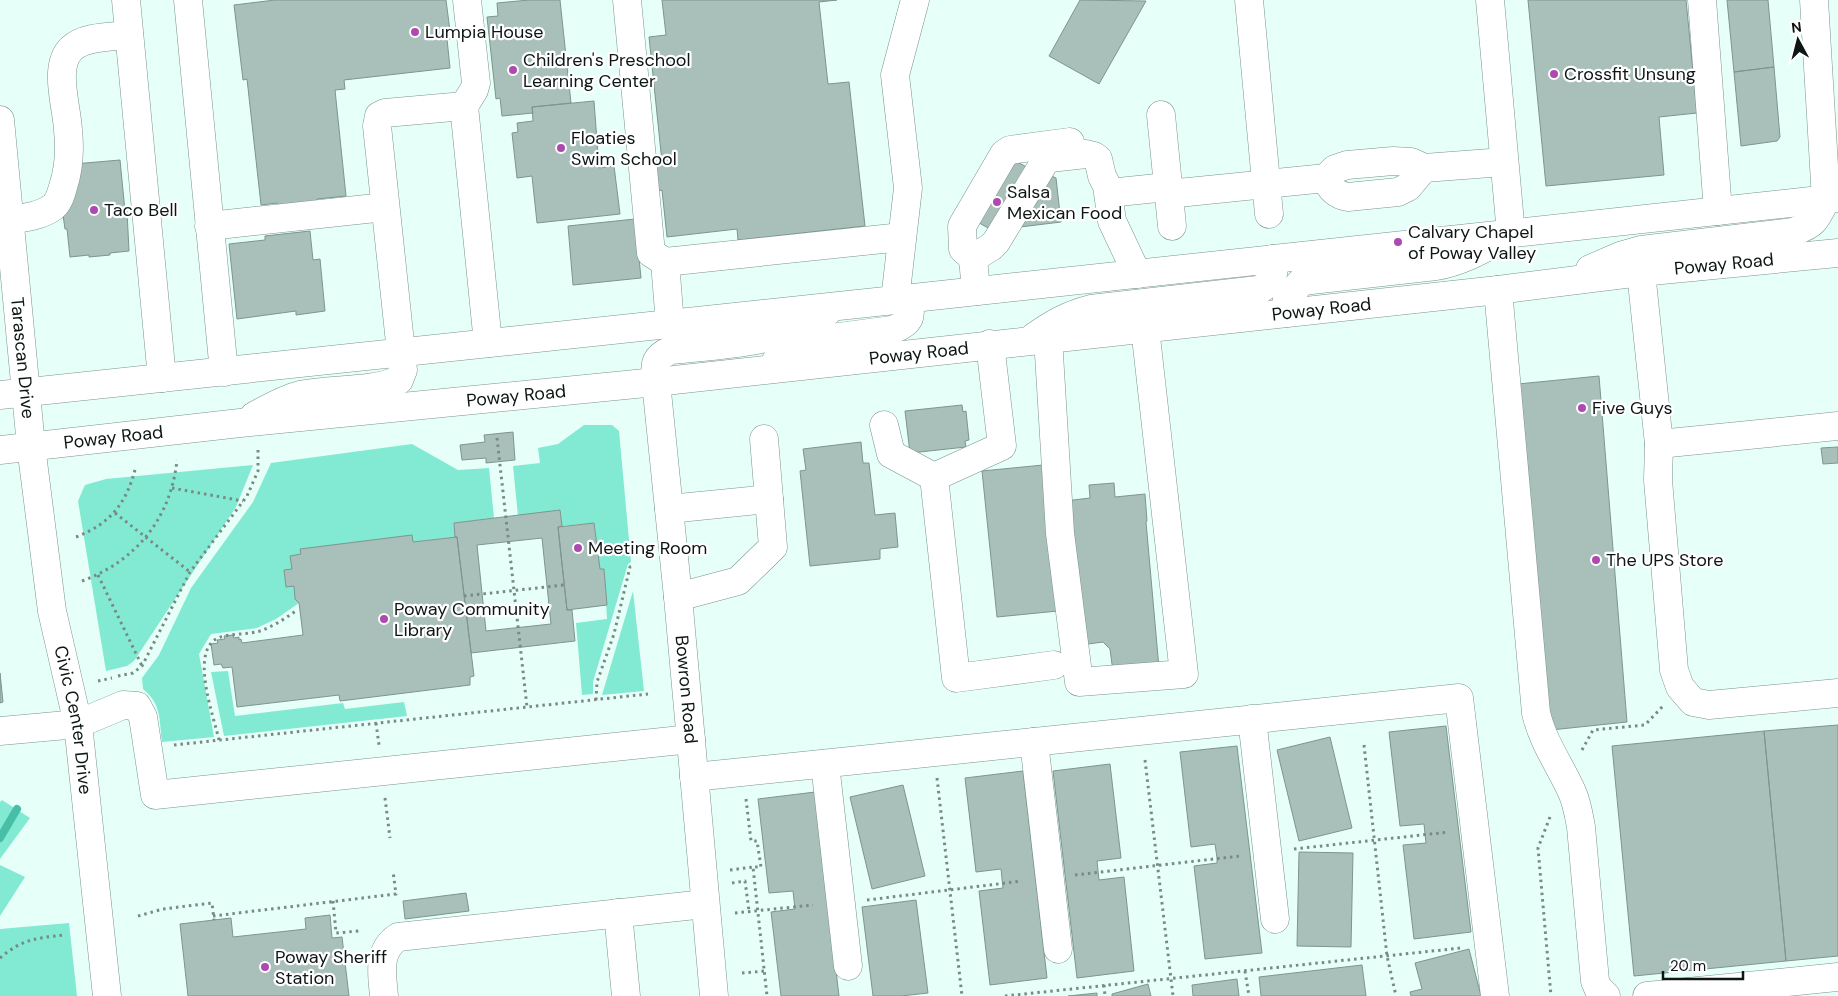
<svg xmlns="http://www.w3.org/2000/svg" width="1838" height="996" font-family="'DM Sans',sans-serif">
  <rect width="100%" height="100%" fill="#e6fff8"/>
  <path fill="#82ead2" d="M584,425h28l7,6 12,131 -3,2 -35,118v12l-11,1 -6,-72 31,-4 -3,-50h-4l-6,-46 -32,3 -2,-16 -42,6 -5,-50 27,-3 -2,-15 20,-4z
    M412,444l46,26 31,-2 5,50 -40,5 1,14 -165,19 2,13 -8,1 2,16h8l1,13 4,4 -23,16 -19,9 -46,6 -12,20 15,83 -52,5c-3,-23 0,-37 -19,-53l-1,-11 17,-23 32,-67 62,-86 18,-39z
    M253,465l-17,42 -102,154 -7,5 -21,5 -28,-170 7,-16 21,-6z
    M633,591l11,100 -42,4z
    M228,671l7,45 108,-13 2,6 59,-7 3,14 -183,20 -13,-64z
    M2,800l28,18 -30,41v-57z
    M0,865l25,12 -25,39z
    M69,923l8,73h-77v-67z"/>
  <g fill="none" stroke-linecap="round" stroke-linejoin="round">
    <path stroke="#49bea7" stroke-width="8" d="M0,838l17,-29"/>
  </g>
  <path fill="#a9c0ba" stroke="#7e958f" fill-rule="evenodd" d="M275,0h171l5,39h-4l3,29 -106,12 1,9 -10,1 11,106 -29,3 1,4 -41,4v-4l-16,2 -14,-126 -4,1 -9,-75z
    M529,0h31l11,103 -39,4 1,6 -31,3 -2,-18 -4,1 -9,-82 11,-1 -1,-13z
    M662,0h175l-18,2 9,82 21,-2 16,144 -127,14 -1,-11 -70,8 -5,-47 -4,1 -3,-28 7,-1 -13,-125 17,-2z
    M1080,0l66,1 -47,83 -50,-28z
    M1528,0h158l11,113 -38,4 5,58 -118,11z
    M1727,0h41l6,67 -40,5z
    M1774,67l6,70 -3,4 -36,5 -7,-74z
    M594,101l5,67 15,-2 6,48 -83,9 -5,-47 -15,2 -5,-45 6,-1 -1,-9 16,-2 -1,-14z
    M1012,159l20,11 -33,64 -27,-15z
    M120,160l5,51h2l2,40 -19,2v2l-21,2v-2l-19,2 -3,-28h-2l-3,-21 12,-44z
    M1045,173l11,5 5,44 -41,5z
    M635,219l6,59 -68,7 -5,-59z
    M310,231l3,29 7,-1 5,52 -29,4v-4l-59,8 -8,-75 36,-4v-4z
    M1599,376l28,346 -76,8 -33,-346z
    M962,405l1,7 3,-1 3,29 -4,1 1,6 -56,6 -5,-42z
    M513,432l2,28 -29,3v-5l-24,2 -2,-15 25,-3 -1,-7z
    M861,442l2,21h6l6,52 20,-2 3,34 -18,2v10l-70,7 -10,-95 6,-1 -3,-21z
    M1838,447v16l-15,1 -2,-16z
    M1043,465l15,146 -61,6 -15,-146z
    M1114,483l1,14 30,-3 2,27 -1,1 13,146 -46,4 -3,-23 -7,-7 -22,3 -16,-144 25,-3 -1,-13z
    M560,510l2,16 -4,1 9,83h5l3,31 -104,12 -14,-116h-2l-1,-14zM542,538l9,86 -65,7 -9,-86z
    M594,523l6,46h4l3,36 -40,5 -9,-83z
    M412,535l1,7 44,-5 17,139 -4,1v8l-130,16 -1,-6 -102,12 -5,-40 -9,1 -2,-4 -7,1 -3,-21 7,-1 -1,-3 8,-1 -1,-3 9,-1 1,3 5,-1v3l2,-1 1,4 61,-8 -4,-32 -4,-4 -1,-13 -8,1 -2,-17 8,-1 -2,-13 11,-2 -1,-5z
    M0,673l3,29 -3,1z
    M1838,725v231l-52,5 -22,-230z
    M1446,726l25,206 -57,7 -11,-94 23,-2 -2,-19 -24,2 -11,-94z
    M1764,731l22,230 -152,15 -22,-230z
    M1330,737l22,91 -53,13 -22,-91z
    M1237,746l25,207 -57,6 -11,-93 23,-3v-5l-2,-14 -24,3 -11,-95z
    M1110,764l11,94 -24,3 2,19 25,-3 10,94 -57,7 -24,-207z
    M1023,771l24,207 -57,7 -11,-94 24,-3 -2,-19 -25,3 -11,-94z
    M903,785l22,91 -53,13 -22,-92z
    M815,792l24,204h-58l-10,-84 24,-3 -2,-18 -24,2 -11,-94z
    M1299,852l54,1 -2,94 -54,-1z
    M466,893l3,18 -64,8 -2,-18z
    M916,900l12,93 -27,3h-28l-11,-89z
    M330,915l2,23 10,-1 7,59h-161l-8,-72 51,-6 2,19 73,-8 -1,-11z
    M1469,949l12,47h-70l-1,-4 12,-3 -7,-26z
    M1362,965l4,31h-105l-2,-19z
    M1237,979l2,17h-46l-1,-11z
    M1148,984l3,12h-39v-2z
    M1097,993v3h-29z"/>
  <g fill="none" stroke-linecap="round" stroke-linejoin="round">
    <g stroke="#7c938d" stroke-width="29">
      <g id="minor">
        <path d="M126,0l36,378"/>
        <path d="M188,0l36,372"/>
        <path d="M627,0l24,253 14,9"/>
        <path d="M1249,0l20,214"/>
        <path d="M1490,0l21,234"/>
        <path d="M1702,0l16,211"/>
        <path d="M1814,0l12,199"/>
        <path d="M464,106l10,-16 2,-7 -9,-83"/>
        <path d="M1161,115l11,111"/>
        <path id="s1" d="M0,120l31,326 21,165 26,113 29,272"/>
        <path d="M1326,178c4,11 10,17 22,19l50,-5 10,-5 16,-19"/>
        <path d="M1109,193l58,-6"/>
        <path d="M1168,194l158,-16 9,-9 12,-4 46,-4 18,1 13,6 80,-6"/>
        <path d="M9,220c14,-2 32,-4 44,-13 6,-5 8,-13 10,-20 6,-18 7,-38 5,-57 -1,-23 -15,-63 3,-81 13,-13 41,-12 58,-14"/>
        <path d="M209,226l176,-19"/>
        <path d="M973,258l-10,-9 -1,-23 42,-72 6,-4 60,-8"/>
        <path d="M1641,272l18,172 -1,36 16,190 6,17 13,15 16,3 129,-12"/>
        <path d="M1498,290l38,423c7,30 24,52 36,79 5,11 7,24 9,35l14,154 3,7 8,8"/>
        <path d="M976,291l-3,-33 18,-11 5,-5 48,-79 6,-5 36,-4 8,2 4,3 4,17 5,10 5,35 25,53"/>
        <path d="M895,300l13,-112 -13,-113 20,-75"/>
        <path d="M670,324l-5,-62 237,-25"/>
        <path d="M1048,338l12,195 19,149 105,-8 -39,-346"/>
        <path d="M990,344l12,102 -68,31 22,201 98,-13"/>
        <path d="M401,352l-24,-226 2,-10 6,-3 79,-7 24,237"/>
        <path id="s2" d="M656,382l22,215 36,399"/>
        <path d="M884,425l7,29 43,23"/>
        <path d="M1659,444l179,-18"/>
        <path d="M669,509l100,-10 -5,-60"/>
        <path d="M678,597l60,-16 35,-34 -4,-48"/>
        <path d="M1252,719l23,200"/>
        <path d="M0,731l78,-7 45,-19 14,1 6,11 12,78 536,-56"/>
        <path d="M1034,742l24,207"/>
        <path d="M825,764l23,202"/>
        <path d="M694,777l765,-79 36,298"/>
        <path d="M618,913l8,83"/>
        <path d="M384,996c-2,-22 -7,-45 14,-59l307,-33"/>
        <path d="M1647,996l191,-19"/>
      </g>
    </g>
    <g stroke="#7c938d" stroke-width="29">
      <g id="major">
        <path d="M1590,269l30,-13 21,-6 152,-18c22,-8 23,-12 33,-33"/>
        <path d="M1286,313l1,-15 15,-17 134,-15c23,-4 42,-14 62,-25"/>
        <path d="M1034,337c20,-14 34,-22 57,-28l167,-19c15,-7 17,-15 15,-31"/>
        <path d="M776,361l48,-22 68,-9c18,-7 20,-12 17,-31"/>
        <path d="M656,382c-1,-18 -3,-24 15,-32 54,-6 110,-6 156,-38"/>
        <path d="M0,395l895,-95 943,-102"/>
        <path d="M254,416c15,-8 30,-17 46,-21 32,-7 68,-2 99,-15l4,-10 -2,-18"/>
        <path id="s3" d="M0,450l240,-27 416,-41 842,-92 143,-18 197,-19"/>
      </g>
    </g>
    <path stroke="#798a85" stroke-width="3" stroke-dasharray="2.5 4" stroke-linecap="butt" d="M497,438l30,269
      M172,488l71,13
      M115,513l75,59
      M76,537c36,-14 51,-35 60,-71
      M98,575l44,91
      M82,581c54,-20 89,-63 95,-121
      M464,596l100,-11
      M118,676l15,-3 9,-7 48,-94 57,-76 11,-25v-21
      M98,681l14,-3
      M596,700l1,-18 17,-48 16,-67 5,-1
      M376,723l3,22
      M219,740c-5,-23 -30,-89 -1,-102 12,-5 29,-3 42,-7 14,-5 26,-13 37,-21
      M174,745l474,-51
      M1364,745l23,211 9,40
      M1582,750l11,-20 52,-5 18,-19
      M1145,760l28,236
      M937,778l25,218
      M385,798l5,40
      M746,799l5,42h6l4,26h-8l14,129
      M1550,817l-12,31 13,148
      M1294,849l155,-17
      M730,870l23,-3
      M1075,875l165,-19
      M732,883l13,-2 4,30
      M867,900l155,-19
      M333,901l3,32 23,-2
      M735,913l78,-8
      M138,916l25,-7 49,-6 2,17
      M213,916l183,-22 -3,-23
      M0,958c22,-19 37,-20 64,-23
      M1245,971l4,25
      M742,973l23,-2
      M1104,985l1,11
      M1005,996l456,-48"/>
    <use href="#minor" stroke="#fff" stroke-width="28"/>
    <use href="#major" stroke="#fff" stroke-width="28"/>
  </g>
  <g fill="#ae4aaf" stroke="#fff" stroke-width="2">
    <circle cx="415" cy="32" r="5"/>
    <circle cx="513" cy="70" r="5"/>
    <circle cx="1554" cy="74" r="5"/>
    <circle cx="561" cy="148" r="5"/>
    <circle cx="997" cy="202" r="5"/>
    <circle cx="94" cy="210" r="5"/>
    <circle cx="1398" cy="242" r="5"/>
    <circle cx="1582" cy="408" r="5"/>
    <circle cx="578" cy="548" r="5"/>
    <circle cx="1596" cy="560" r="5"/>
    <circle cx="384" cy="619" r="5"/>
    <circle cx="265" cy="967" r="5"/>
  </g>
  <g text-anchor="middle" stroke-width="4.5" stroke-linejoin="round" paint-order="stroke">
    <g font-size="18" fill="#0d1614" stroke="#fff" text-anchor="start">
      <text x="425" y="38">Lumpia House</text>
      <text x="523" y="66">Children's Preschool<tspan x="523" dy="21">Learning Center</tspan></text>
      <text x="1564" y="80">Crossfit Unsung</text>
      <text x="571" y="144">Floaties<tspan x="571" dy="21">Swim School</tspan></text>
      <text x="1007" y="198">Salsa<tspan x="1007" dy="21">Mexican Food</tspan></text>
      <text x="104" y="216">Taco Bell</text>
      <text x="1408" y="238">Calvary Chapel<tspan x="1408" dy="21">of Poway Valley</tspan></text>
      <text x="1592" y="414">Five Guys</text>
      <text x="588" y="554">Meeting Room</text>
      <text x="1606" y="566">The UPS Store</text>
      <text x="394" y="615">Poway Community<tspan x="394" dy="21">Library</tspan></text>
      <text x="275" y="963">Poway Sheriff<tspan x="275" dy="21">Station</tspan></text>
    </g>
    <g font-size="18" fill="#0d1614" stroke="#fff">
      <text dy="6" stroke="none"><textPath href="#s3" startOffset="1734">Poway Road</textPath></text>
      <text dy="6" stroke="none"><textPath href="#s3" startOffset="1329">Poway Road</textPath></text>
      <text dy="6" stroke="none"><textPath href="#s3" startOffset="924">Poway Road</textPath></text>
      <text dy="6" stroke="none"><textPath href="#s1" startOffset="239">Tarascan Drive</textPath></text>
      <text dy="6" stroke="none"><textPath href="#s3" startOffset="519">Poway Road</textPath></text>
      <text dy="6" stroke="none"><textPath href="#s3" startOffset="114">Poway Road</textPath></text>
      <text dy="6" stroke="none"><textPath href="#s2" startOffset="309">Bowron Road</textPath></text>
      <text dy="6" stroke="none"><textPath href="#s1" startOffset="605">Civic Center Drive</textPath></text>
    </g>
  </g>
  <g transform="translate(1798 40) rotate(353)" stroke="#ffffff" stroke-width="4" paint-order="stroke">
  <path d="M0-4L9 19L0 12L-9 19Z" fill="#0d1614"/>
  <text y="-8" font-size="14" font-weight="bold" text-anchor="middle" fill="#0d1614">N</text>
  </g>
  <path d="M1663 971v8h80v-8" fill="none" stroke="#0d1614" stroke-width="2.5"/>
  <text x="1670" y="971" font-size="15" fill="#0d1614" stroke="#ffffff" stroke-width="4" paint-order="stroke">20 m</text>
</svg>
